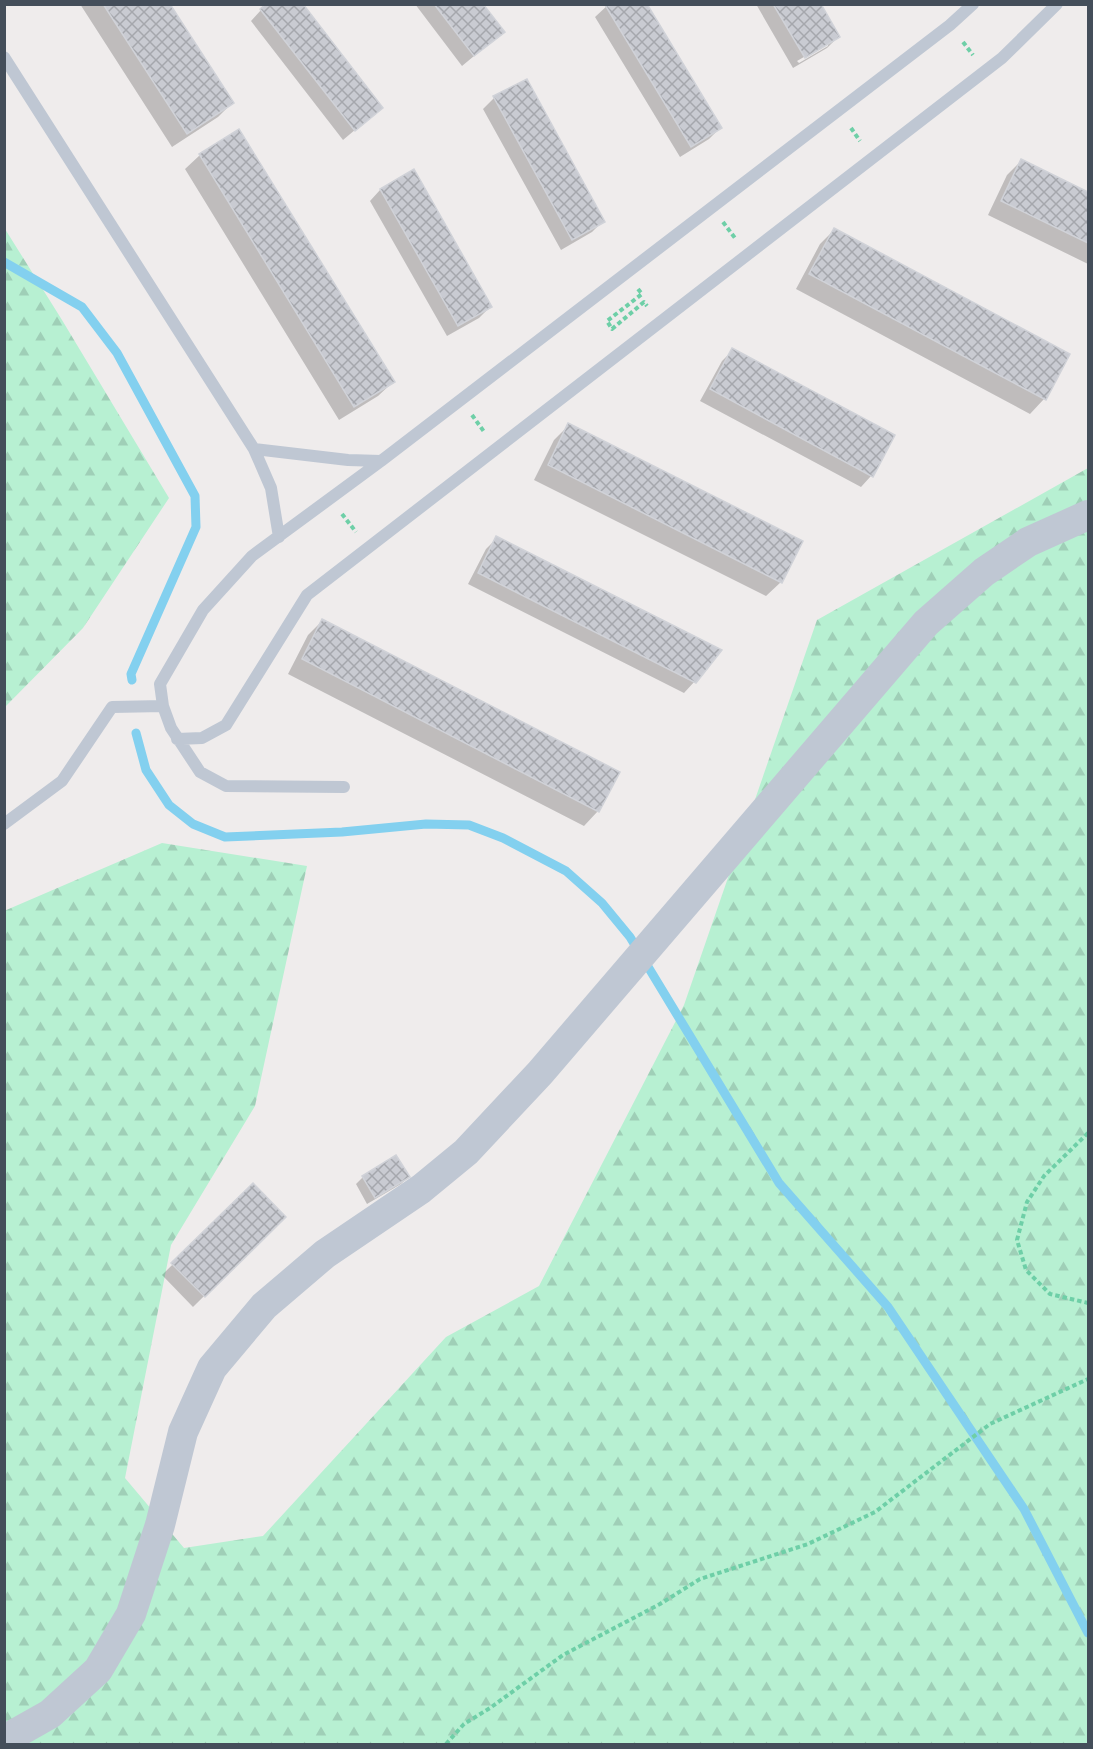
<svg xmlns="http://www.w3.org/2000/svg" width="1093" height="1749" font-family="Manrope,sans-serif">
  <defs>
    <pattern id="forest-firs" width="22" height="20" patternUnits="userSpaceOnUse" patternTransform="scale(1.5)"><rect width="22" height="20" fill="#b7f0d2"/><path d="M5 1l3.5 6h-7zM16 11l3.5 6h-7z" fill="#9fcfb7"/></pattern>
    <pattern id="building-cross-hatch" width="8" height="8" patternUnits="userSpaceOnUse" patternTransform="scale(1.5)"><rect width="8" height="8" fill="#c9cbd2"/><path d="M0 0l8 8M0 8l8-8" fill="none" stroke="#a5a7ad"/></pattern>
  </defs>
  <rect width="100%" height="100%" fill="#efecec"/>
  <path fill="url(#forest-firs)" d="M5,229l57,91 107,178 -86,130 -78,79z
    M1088,468v1276h-1083l-1,-833 158,-68 145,23 -52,240 -84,139 -46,233 59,70 79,-12 183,-199 93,-51 145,-281 133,-385z"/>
  <path fill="#0003" fill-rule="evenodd" d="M80,4h88l64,99 -14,14 -46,30z
    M415,4h66l22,28 -41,34z
    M609,4h36l75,124 -11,11 -29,18 -85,-140z
    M756,4h63l19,33 -11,11 -34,20zM828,43v3l-29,17 -2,-2z
    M261,10l120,98 -38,32 -92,-119z
    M494,98l109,123 -11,11 -31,18 -78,-141z
    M200,155l193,227 -15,14 -39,24 -154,-251z
    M1021,161l67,32v71l-100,-49 19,-40z
    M413,171l77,136 -11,11 -32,18 -77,-135 10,-11z
    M834,230l234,125 -24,44 -14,15 -234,-125 24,-45z
    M733,350l138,126 -10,11 -161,-86 22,-40z
    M569,425l212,157 -15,14 -232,-116 20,-40z
    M497,538l198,143 -11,12 -216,-109 18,-35z
    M322,621l296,152 -20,38 -14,15 -296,-152 20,-39z
    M363,1177h45l-7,7 -34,20 -11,-20z
    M253,1185l31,32 -91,90 -31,-32z"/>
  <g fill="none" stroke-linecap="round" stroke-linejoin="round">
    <path stroke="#83d0ef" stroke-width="9" d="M4,262l78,45 35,46 78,143 1,31 -65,147 1,6
      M136,733l10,37 23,35 24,19 32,13 117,-5 84,-8 43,1 34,13 63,33 36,32 28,34 149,246 109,124 136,202 64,124"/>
  </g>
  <path fill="url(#building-cross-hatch)" stroke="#d0d2d8" stroke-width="1.5" d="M103,4h67l64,99 -47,31z
    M266,4h37l80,104 -28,23 -95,-122z
    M434,4h49l22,28 -31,24z
    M647,4l75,124 -31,19 -86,-142z
    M773,4h48l19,33 -35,21z
    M527,79l78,143 -33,18 -79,-144z
    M239,129l156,253 -41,25 -155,-253z
    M1021,159l67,33v51l-87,-42z
    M414,169l78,138 -34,19 -78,-137z
    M834,228l236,126 -24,46 -237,-126z
    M732,348l163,87 -22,42 -163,-88z
    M568,423l235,118 -21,42 -234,-118z
    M496,536l226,114 -26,33 -218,-110z
    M322,619l298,153 -21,40 -297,-153z
    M396,1155l14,22 -35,21 -13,-22z
    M253,1183l33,34 -81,80 -34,-34z"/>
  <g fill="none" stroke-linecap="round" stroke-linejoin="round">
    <path stroke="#6ecfa7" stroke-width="4" stroke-dasharray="4.5 3" stroke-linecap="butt" d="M963,42l10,13
      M851,128l9,13
      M723,222l12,16
      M638,289l4,5 -35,27 5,8 32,-27 3,4
      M472,415l13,18
      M342,514l14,18
      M1088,1133l-44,43 -17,26 -10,38 9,30 24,24 38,9
      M446,1744l18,-20 26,-16 73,-53 97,-51 40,-25 108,-35 67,-32 115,-88 98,-45"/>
    <path stroke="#bfc7d3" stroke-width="12" d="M4,57l250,392 17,39 8,49
      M254,449l94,11 33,1 -129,95 -49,54 -43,74 3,22 8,22 29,44 26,14 118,1
      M381,461l569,-436 23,-21
      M177,739l25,-1 24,-13 81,-130 695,-537 55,-54
      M4,824l58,-43 50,-74 51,-1"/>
    <path stroke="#bfc7d3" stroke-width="30" d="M4,1740l46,-26 48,-44 33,-56 29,-89 23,-93 29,-64 52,-62 61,-52 96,-65 45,-37 74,-79 386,-450 58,-51 44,-30 60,-27"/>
  </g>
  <rect width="1093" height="1749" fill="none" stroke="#444e5a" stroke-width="12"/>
</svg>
